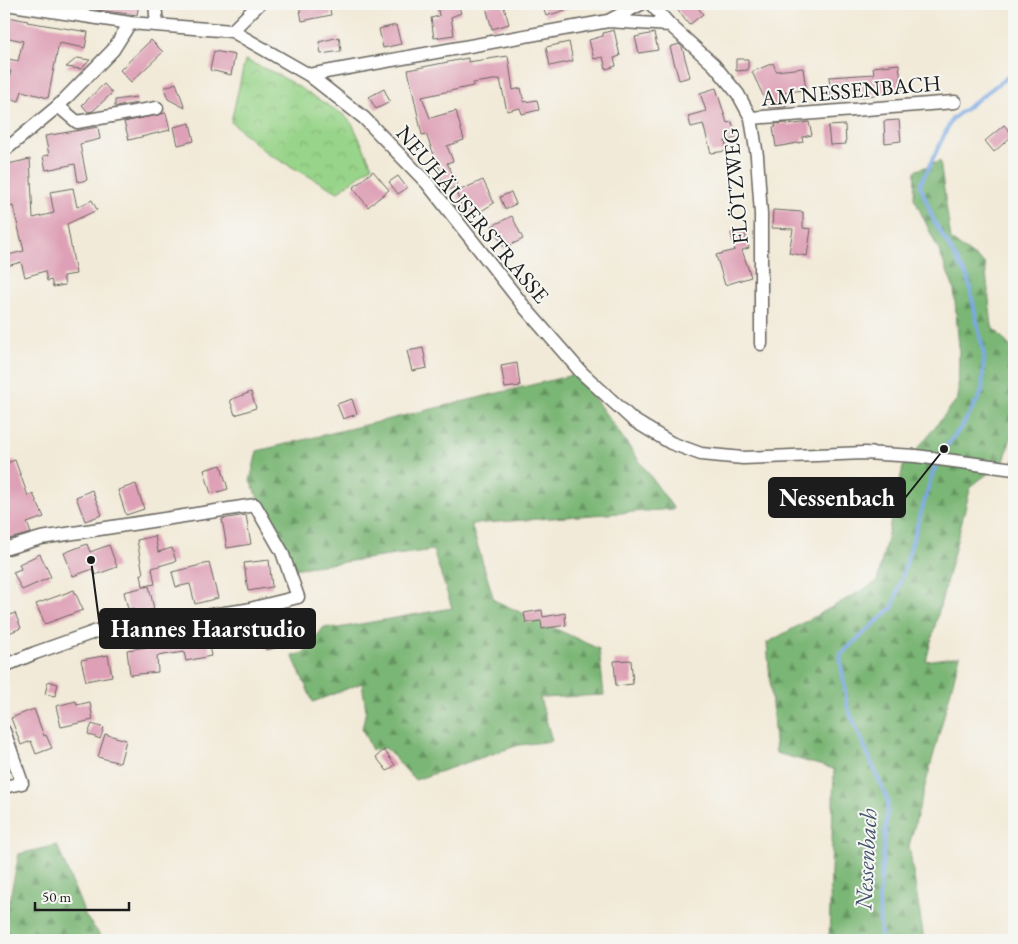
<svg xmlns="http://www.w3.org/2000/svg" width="1018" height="944" font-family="'EB Garamond',serif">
  <defs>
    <pattern id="forest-firs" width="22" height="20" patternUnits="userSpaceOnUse" patternTransform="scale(1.25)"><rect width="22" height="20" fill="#7ab675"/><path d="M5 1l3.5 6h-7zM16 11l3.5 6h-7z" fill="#63935f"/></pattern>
    <pattern id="park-crowns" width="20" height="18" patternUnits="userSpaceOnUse" patternTransform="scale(1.25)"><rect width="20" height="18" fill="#98d489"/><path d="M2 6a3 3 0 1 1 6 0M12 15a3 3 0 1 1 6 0" fill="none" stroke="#82b576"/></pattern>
  </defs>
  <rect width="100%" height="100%" fill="#f6f6f2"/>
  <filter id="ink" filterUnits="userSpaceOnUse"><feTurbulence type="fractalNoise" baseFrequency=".02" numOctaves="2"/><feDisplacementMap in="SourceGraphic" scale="10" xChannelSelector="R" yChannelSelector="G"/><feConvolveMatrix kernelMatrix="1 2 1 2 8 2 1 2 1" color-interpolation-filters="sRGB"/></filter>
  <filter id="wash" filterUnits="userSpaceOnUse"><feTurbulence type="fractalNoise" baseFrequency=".0096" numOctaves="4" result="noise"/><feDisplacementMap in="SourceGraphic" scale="20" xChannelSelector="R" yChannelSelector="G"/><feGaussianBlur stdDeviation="1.12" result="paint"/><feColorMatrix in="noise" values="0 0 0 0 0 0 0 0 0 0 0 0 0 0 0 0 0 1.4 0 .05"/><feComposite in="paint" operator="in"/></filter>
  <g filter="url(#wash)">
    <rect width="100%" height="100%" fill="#f2ead8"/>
    <path fill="url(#forest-firs)" stroke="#4b6948" d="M940,161l11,79 34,24 7,62 22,25v76l-10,35 -33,24 -45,175 34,-5 -51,190 15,94h-95l5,-171 -58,-16 -9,-110 110,-61 26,-115 55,-69 1,-50 -5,-59 -15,-38 -25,-53 1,-27z
      M577,374l97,135 -203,15 23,76 105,49 5,46 -64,3 12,43 -33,4 -104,35 -29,-32 -14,2 -10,-21 4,-19 -4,-27 -49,19 -21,-47 11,-1 21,-27 14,1 114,-20 -19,-58 -141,19 -42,-88 7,-30z
      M57,845l29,72 18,23h-100v-13l15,-73z"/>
    <path fill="url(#park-crowns)" stroke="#5a7852" d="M245,60l34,15 65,40 9,10 19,41 -34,26 -70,-38 -37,-32z"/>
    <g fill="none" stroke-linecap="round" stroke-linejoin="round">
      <path stroke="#7aa8e3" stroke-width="4" d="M881,940l-2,-40 9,-99 -41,-95 -7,-51 53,-48 40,-135 11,-23 19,-24 19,-33 2,-37 -16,-76 -34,-58 -14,-36 32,-66 62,-47"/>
    </g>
    <g id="blocks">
      <path fill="#dea0b6" d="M98,4h41l-2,11 -40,-5z
        M299,4h30l2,11 -29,6z
        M437,4h21l3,9 -10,4 3,18 -20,3 -3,-20 8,-2z
        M497,4h6l6,20 -17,5 -6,-22z
        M542,4h36v2l-32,10z
        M673,4h22l8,10 -14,11z
        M4,16l24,5 -1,1 61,10 -3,16 -26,-5 -11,55 -26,-7 -3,10 -14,-4 6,-26 -7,-1v-12l14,3 5,-20 -19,-4z
        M396,25l5,19 -18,4 -4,-19z
        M614,30l6,26 -6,2 2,8 -10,3 -3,-12 -9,2 -5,-19 14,-4v-3z
        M654,33l4,17 -19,3 -4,-16z
        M339,37l2,14 -20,3 -2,-12z
        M151,40l12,12 -32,30 -11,-12z
        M569,42l4,19 -23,5 -4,-19z
        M679,44l3,3 8,30 -11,3 -9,-33z
        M214,51l21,4 -4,20 -21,-5z
        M508,56l5,34 8,-2 3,14 13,-2 2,10 -17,4 -2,-6 -13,3 -7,-32 -27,4v3l-51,11 8,21 26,-7 8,29 -17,6 6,15 -6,2 11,22 -11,6 -7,-14 2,-1 -16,-42 -4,1 -14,-65 60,-12v4z
        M77,58l13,2 -9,9 -15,-2z
        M736,59h12v11l-12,1z
        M773,63l3,8 27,-3 3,22 -21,2 1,15 -17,1 -17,-36z
        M899,64l3,28 -71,8 -2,-23 45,-3 -1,-7z
        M176,83l9,25 -17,-9 -4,-11z
        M104,84l8,9 -19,18 -5,1 -6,-7z
        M716,88l11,35 5,-1 4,16 -11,3 2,10 -16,2 -8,-29 -12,3 -3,-11 18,-5 -6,-18z
        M384,89l6,13 -14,7 -7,-12z
        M136,97l1,6 -22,4v-7z
        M166,113l4,17 -41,10 -5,-18z
        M899,120l2,21 -16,2 -1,-22z
        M809,122l3,13 -10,2 1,5 -27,5 -3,-20h3l-1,-3 12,-1 1,2z
        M190,123l4,18 -16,4 -4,-18z
        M845,125l1,19 -16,1 -2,-19z
        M1004,125l9,10 -19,17 -9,-11z
        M98,127l2,12 -20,5 7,36 -9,2 -3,-18 -29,6 -3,-14 6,-1 -4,-19z
        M30,159l3,59 21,-5 -4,-21 23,-4 4,19 15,-7 5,10 -30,14 9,50 -13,2 2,9 -12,2 -2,-7 -4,1 -2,-10 -20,6 -4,-15 -17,5v-11l20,-5 -11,-45 -4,1 -5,-42z
        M373,171l16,19 -21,17 -15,-19z
        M398,176l9,12 -9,6 -9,-12z
        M483,180l11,23 -25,16 -5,-7 -8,-20z
        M511,192l5,12 -11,5 -5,-12z
        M773,210l30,2v16l8,1 -4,27 -18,-3 4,-24 -21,-1z
        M512,216l11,23 -19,9 -12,-22z
        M744,229l5,19 -7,2 9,27 -26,8 -9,-30 19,-5 -4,-17z
        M423,348l4,20 -15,3 -5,-20z
        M517,363l3,23 -15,2 -4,-22z
        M251,392l5,16 -21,7 -5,-15z
        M352,399l5,15 -14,5 -6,-15z
        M15,460l13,36 5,-2 11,23 -17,6 4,10 -22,6 -5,-13v-11l5,-2 -5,-15v-34z
        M221,465l7,24 -17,5 -7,-24z
        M136,484l8,25 -18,6 -8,-25z
        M92,490l10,25 -17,6 -9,-24z
        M246,515l5,29 -24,4 -5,-29z
        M155,536l3,16 14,-4 4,13 -24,7 3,16 -12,2 -2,-12h2l-6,-34z
        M87,544l3,8 19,-7 8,22 -22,8 -2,-6 -20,7 -9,-23z
        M40,554l11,23 -29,13 -9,-18 8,-3 -2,-5z
        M269,560l3,27 -24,4 -4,-28z
        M209,563l9,35 -23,6 -5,-20 -14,3 -4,-15z
        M149,586l5,23 -18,4 -2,-5 -6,1 -4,-17z
        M74,590l9,20 -38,14 -9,-20z
        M542,610l1,7 22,-4 1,12 -24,4 -1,-8 -15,2 -2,-10z
        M15,613l6,15 -17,7v-17z
        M305,619l4,9 -15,6 2,10 -30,6 -4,-23z
        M207,635l4,21 -25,5 -2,-9 -27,4 1,16 -28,3 -3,-25 28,-4 -1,-5 10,-1 1,3z
        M108,655l4,21 -26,5 -5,-21z
        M631,660l2,24 -17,2 -2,-25z
        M48,681l10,3 -3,12 -10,-2z
        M76,701l1,4 13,-3 3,18 -32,7 -5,-21z
        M34,709l10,27 2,-1 6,13 -16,6 -5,-13 -10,4 -10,-27z
        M92,724l12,4 -4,11 -12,-5z
        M105,734l21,6 -6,23 -22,-6z
        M384,750l11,15 -8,6 -11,-14z"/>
    </g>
  </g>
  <g filter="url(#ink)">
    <use href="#blocks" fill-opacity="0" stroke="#67645e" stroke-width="1"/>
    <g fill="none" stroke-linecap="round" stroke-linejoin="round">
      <g stroke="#67645e" stroke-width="15">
        <path id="minor" d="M6,4l124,19 102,8 77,44 55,43 63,65 99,126 55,63 52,48 38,23 30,11 42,4 121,-5 52,3 98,13
          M155,4l2,21
          M651,4l19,21
          M608,21l62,4 44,40 24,29 13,24 6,38 4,58v130
          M232,31l27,-27
          M309,75l299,-54 33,-17
          M58,106l19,16 80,-14
          M751,118l204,-16
          M4,151l54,-45 55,-56 17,-27
          M4,549l37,-11 214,-33 27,47 16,45 -52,13 -149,21 -62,22 -31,13
          M4,731l18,52 -18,4"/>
      </g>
      <use href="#minor" stroke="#fff" stroke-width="12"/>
    </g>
  </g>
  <g text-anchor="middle" stroke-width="4" stroke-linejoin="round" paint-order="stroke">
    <g font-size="22" fill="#1c1c1c" stroke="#f6f6f2">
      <text transform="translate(851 90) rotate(-5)" y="8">AM NESSENBACH</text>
      <text transform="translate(735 186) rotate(-95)" y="8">FLÖTZWEG</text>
      <text transform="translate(473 214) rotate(50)" y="8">NEUHÄUSERSTRASSE</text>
    </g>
    <g font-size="24" font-style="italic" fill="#42546c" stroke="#f6f6f2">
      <text transform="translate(866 859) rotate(-87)" y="8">Nessenbach</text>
    </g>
  </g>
  <path fill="none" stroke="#1c1c1c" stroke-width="2" d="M944 449L905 498M91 560L100 628"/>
  <g fill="#1c1c1c" stroke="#f6f6f2" stroke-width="2">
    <circle cx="944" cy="449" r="5"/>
    <circle cx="91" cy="560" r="5"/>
  </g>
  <g fill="#1c1c1c" stroke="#1c1c1c" stroke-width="2">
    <rect x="769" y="478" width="136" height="39" rx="5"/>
    <rect x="100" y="609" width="215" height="39" rx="5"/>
  </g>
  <g font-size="24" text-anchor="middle" font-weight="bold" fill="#fff">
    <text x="837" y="506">Nessenbach</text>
    <text x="208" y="637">Hannes Haarstudio</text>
  </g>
  <rect width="1018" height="944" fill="none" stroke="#f6f6f2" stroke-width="20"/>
  <path d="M35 902v8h94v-8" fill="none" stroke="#1c1c1c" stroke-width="2.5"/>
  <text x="42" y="902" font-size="15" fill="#1c1c1c" stroke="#f6f6f2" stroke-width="4" paint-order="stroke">50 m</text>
</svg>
